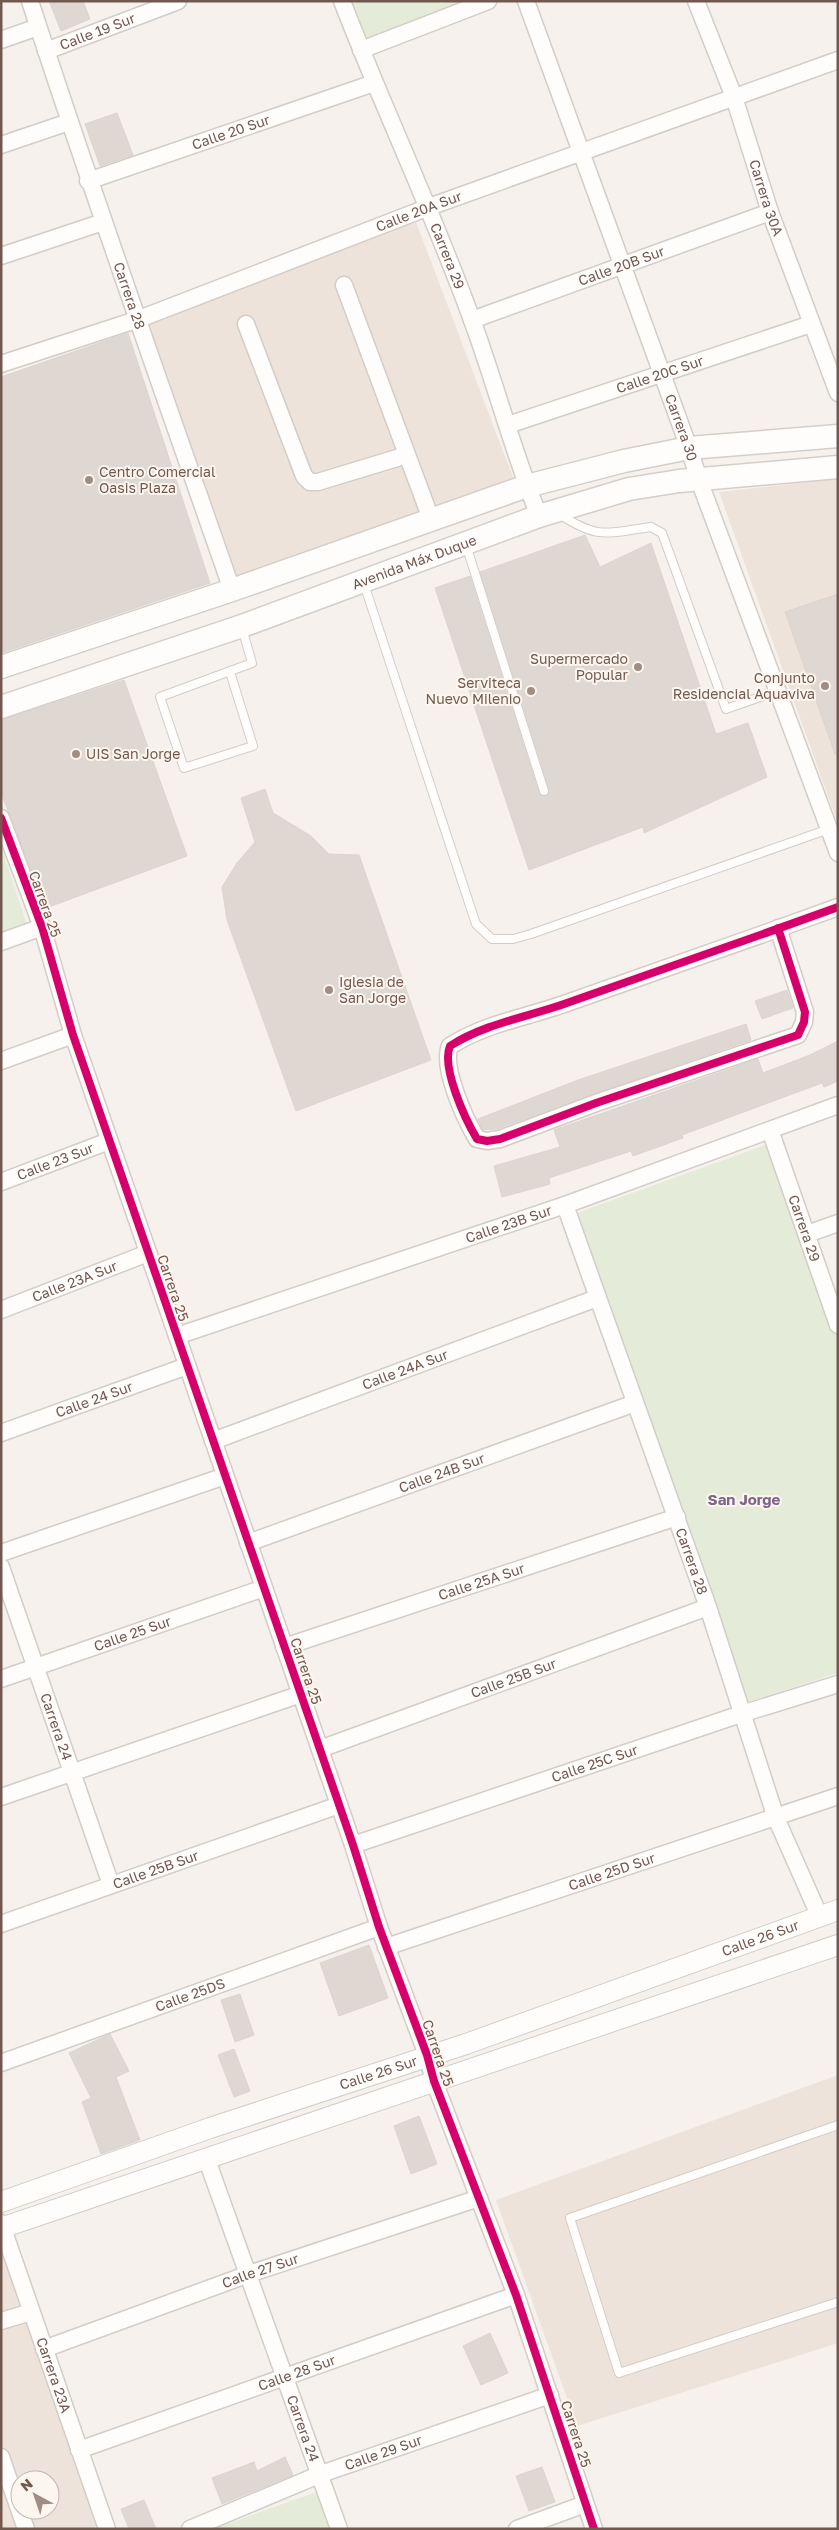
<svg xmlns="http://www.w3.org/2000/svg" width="839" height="2530" font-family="'Golos Text',sans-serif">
  <rect width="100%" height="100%" fill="#f6f1ec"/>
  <path fill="#eee3da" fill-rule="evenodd" d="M416,222l98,258 -278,99 -92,-260z
    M838,479v345l-119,-332z
    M838,2075v268l-261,83 -81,-226z
    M1,2243l103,286h-103zM20,2480h30v30h-30z"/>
  <path fill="#e4ebd8" d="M346,1h123l-107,41z
    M1,846l27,82 -27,9z
    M771,1143l67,194v336l-95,30 -169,-489z
    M319,2491l13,38h-119z"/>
  <path fill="#dfd7d2" stroke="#ded4cf" d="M49,1h34l7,18 -29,12z
    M117,113l16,42 -33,11 -15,-42z
    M128,333l82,250 -209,70v-276z
    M585,535l15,32 51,-24 65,191 32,-11 19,54 -123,56 -1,-6 -114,43 -94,-282 35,-12 69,217 7,3 3,-7 -69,-217z
    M838,594v160h-3l-50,-142z
    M124,680l63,176 -141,52 -45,-115v-73z
    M265,789l8,24 38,23 18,18 30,1 72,205 -135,51 -69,-191 -5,-33 15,-24 18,-21 -14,-44z
    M787,990l6,18 -31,11 -7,-18z
    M746,1024l5,16 -159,54 -95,35 -14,1 -5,-11 100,-39z
    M838,1041v40l-14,6 -2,-4 -140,52 1,3 -50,18 -2,-5 -82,27 1,6 -48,13 -8,-31 66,-19 -6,-17 204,-71 5,14 47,-18z
    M369,1945l19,53 -49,18 -19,-53z
    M240,1994l14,41 -19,7 -14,-42z
    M110,2034l19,37 -13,6 24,63 -39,14 -19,-52 9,-4 -22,-45z
    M234,2049l16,42 -16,6 -16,-42z
    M419,2116l18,48 -26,10 -17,-48z
    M490,2333l18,40 -27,12 -18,-39z
    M285,2457l8,18 -71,29 -10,-26 42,-16 3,9z
    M542,2467l13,35 -26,9 -13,-35z
    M144,2500l12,29h-27l-8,-20z"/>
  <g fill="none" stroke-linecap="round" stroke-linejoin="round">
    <g stroke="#d3cdc7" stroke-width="10">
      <path id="service" d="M559,514c40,26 47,19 92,13l11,6 64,176 51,-18
        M466,545l78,246
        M364,584l112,340 16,15h21l18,-5 298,-105
        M230,672l23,74 -69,22 -24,-71 92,-34 -10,-35
        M838,2125l-268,93 49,155 219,-71"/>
    </g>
    <g stroke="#d3cdc7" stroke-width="19">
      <g id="minor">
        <path id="s1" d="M30,1c64,198 134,393 202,589"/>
        <path id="s2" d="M342,1c41,107 91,211 130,319 24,65 41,132 67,196"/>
        <path id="s3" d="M526,1l163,447 10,32 139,373"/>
        <path id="s4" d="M696,1l38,96 36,115 68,181"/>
        <path d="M1,40l37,-13"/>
        <path d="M361,50l127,-49"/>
        <path id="s5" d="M46,51l132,-50"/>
        <path d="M1,145l68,-23"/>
        <path id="s6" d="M88,181l286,-98"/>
        <path d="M1,256l102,-34"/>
        <path d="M344,285l87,234"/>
        <path id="s7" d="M472,320l298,-108"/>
        <path d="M246,324l58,152 6,6h8l89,-27"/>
        <path id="s8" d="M1,364l138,-45 290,-112 409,-147"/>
        <path id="s9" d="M508,425l303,-101"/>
        <path d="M1,818l41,109 31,108 280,810 26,82 48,128 7,26 82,214 78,234"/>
        <path d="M778,928l27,84 -1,10 -6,13 -202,68 -96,36 -13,2 -10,-2c-12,-20 -36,-72 -27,-93 34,-22 77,-29 114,-42 92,-32 183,-64 274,-97"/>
        <path d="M1,942l41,-15"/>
        <path d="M1,1061l72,-26"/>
        <path id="s10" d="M770,1130l68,195"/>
        <path id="s11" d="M1,1182l108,-41"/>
        <path id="s12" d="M565,1205l143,402 68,211 43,97"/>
        <path d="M807,1234l31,-11"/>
        <path id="s13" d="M1,1310l147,-57"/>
        <path id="s14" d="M177,1336l388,-131 273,-100"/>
        <path id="s15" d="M1,1433l186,-67"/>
        <path id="s16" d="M213,1441l384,-143"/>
        <path id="s17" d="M248,1543l387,-140"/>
        <path d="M1,1553l224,-77"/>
        <path id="s18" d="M1,1567l110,318"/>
        <path id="s19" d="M284,1647l393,-130"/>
        <path id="s20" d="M1,1679l263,-91"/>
        <path id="s21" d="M320,1749l388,-142"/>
        <path d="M1,1797l300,-103"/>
        <path id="s22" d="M353,1845l388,-131 97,-30"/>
        <path id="s23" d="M1,1924l338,-119"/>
        <path id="s24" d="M386,1947l452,-151"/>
        <path id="s25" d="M1,2063l378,-136"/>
        <path id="s26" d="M207,2160l132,369"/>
        <path id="s27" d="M1,2223l106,306"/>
        <path d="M1,2321l30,-9"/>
        <path id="s28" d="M44,2349l205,-75 230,-76"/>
        <path id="s29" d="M79,2450l437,-155"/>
        <path d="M1,2457l25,72"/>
        <path id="s30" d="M190,2529l131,-55 229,-79"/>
        <path d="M517,2529l68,-25"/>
      </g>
    </g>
    <g stroke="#d3cdc7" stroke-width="22">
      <g id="tertiary">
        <path id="s31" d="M1,2202l209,-74 256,-84 372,-134"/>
        <path d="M1,2228l837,-283"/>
      </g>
    </g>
    <g stroke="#d5cec8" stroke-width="25">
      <g id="secondary">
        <path d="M1,667l231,-77 295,-104 97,-25 65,-13 149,-12"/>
        <path id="s32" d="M1,707l241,-81 297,-110 90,-27 50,-8 159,-14"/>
      </g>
    </g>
    <use href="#service" stroke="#fefdfc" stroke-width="8"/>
    <use href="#minor" stroke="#fefdfc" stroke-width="16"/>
    <use href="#tertiary" stroke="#fefdfc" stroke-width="20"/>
    <use href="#secondary" stroke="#fefdfc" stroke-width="22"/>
    <g stroke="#fdf6ee" stroke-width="11">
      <path id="cycleway" d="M1,818l41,109 31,108 280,810 26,82 48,128 7,26 82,214 78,234
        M778,928l27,84 -1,10 -6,13 -202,68 -96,36 -13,2 -10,-2c-12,-20 -36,-72 -27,-93 34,-22 77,-29 114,-42 92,-32 183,-64 274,-97"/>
    </g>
    <use href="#cycleway" stroke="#d6006c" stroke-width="8"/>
  </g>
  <g fill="#a08e86" stroke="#fdf6ee" stroke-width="2">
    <circle cx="89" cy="480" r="5"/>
    <circle cx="638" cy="667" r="5"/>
    <circle cx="825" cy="686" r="5"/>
    <circle cx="531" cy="691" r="5"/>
    <circle cx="76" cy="754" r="5"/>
    <circle cx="329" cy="990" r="5"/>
  </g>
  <g text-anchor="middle" stroke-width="4" stroke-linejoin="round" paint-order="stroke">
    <g font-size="14" fill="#71594f" stroke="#fdf6ee">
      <text dy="5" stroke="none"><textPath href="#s5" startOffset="55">Calle 19 Sur</textPath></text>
      <text dy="5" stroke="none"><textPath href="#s6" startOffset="151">Calle 20 Sur</textPath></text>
      <text dy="5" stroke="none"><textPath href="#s4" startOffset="209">Carrera 30A</textPath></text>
      <text dy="5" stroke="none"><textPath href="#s8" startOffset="445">Calle 20A Sur</textPath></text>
      <text dy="5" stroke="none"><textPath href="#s2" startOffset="276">Carrera 29</textPath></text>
      <text dy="5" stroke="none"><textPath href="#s7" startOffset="159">Calle 20B Sur</textPath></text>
      <text dy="5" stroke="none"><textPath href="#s1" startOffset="311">Carrera 28</textPath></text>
      <text dy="5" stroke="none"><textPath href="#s9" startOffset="160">Calle 20C Sur</textPath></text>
      <text dy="5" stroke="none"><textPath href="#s3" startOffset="454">Carrera 30</textPath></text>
      <text dy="5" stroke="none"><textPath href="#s32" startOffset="438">Avenida Máx Duque</textPath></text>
      <text transform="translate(45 904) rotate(70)" y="5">Carrera 25</text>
      <text dy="5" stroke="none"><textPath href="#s11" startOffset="58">Calle 23 Sur</textPath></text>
      <text dy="5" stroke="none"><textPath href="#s14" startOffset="350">Calle 23B Sur</textPath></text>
      <text dy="5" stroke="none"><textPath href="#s10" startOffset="104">Carrera 29</textPath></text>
      <text dy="5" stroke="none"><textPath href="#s13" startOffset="79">Calle 23A Sur</textPath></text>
      <text transform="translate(173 1288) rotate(71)" y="5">Carrera 25</text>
      <text dy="5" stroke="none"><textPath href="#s16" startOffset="205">Calle 24A Sur</textPath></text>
      <text dy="5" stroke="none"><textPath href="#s15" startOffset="99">Calle 24 Sur</textPath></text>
      <text dy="5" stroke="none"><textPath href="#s17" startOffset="206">Calle 24B Sur</textPath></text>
      <text dy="5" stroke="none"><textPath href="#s12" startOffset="378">Carrera 28</textPath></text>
      <text dy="5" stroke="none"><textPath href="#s19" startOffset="208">Calle 25A Sur</textPath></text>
      <text dy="5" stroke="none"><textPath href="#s20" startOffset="139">Calle 25 Sur</textPath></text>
      <text transform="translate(306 1671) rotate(71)" y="5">Carrera 25</text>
      <text dy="5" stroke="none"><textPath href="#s21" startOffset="206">Calle 25B Sur</textPath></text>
      <text dy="5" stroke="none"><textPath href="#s18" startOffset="169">Carrera 24</textPath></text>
      <text dy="5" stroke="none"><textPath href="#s22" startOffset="255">Calle 25C Sur</textPath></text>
      <text dy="5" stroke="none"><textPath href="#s23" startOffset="164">Calle 25B Sur</textPath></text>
      <text dy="5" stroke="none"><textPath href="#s24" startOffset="238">Calle 25D Sur</textPath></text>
      <text dy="5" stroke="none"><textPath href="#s31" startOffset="804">Calle 26 Sur</textPath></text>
      <text dy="5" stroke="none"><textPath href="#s25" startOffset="201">Calle 25DS</textPath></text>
      <text transform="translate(438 2053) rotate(71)" y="5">Carrera 25</text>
      <text dy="5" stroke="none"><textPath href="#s31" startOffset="399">Calle 26 Sur</textPath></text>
      <text dy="5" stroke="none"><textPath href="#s28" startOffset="230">Calle 27 Sur</textPath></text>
      <text dy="5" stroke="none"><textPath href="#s29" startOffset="231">Calle 28 Sur</textPath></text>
      <text dy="5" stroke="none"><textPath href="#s27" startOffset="161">Carrera 23A</textPath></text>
      <text dy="5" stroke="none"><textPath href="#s26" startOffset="285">Carrera 24</textPath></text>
      <text transform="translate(576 2434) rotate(72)" y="5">Carrera 25</text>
      <text dy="5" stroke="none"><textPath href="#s30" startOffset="208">Calle 29 Sur</textPath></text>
    </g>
    <g font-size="14" fill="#71594f" stroke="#fdf6ee" text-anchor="start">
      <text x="99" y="477">Centro Comercial<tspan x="99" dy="16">Oasis Plaza</tspan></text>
      <text x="628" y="664" text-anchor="end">Supermercado<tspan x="628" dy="16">Popular</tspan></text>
      <text x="815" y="683" text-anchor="end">Conjunto<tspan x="815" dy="16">Residencial Aquaviva</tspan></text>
      <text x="521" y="688" text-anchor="end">Serviteca<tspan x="521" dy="16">Nuevo Milenio</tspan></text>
      <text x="86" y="759">UIS San Jorge</text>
      <text x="339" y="987">Iglesia de<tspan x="339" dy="16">San Jorge</tspan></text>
    </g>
    <g font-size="15" font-weight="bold" fill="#7e668c" stroke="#fdf6ee">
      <text x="744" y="1505">San Jorge</text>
    </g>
  </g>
  <rect width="839" height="2530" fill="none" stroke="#71594f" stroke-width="5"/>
  <g transform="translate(35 2495) rotate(320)"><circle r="24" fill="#fdf6ee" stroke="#c5b7ae"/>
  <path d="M0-4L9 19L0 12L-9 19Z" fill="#a08e86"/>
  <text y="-8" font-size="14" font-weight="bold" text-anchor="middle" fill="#71594f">N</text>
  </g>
</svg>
